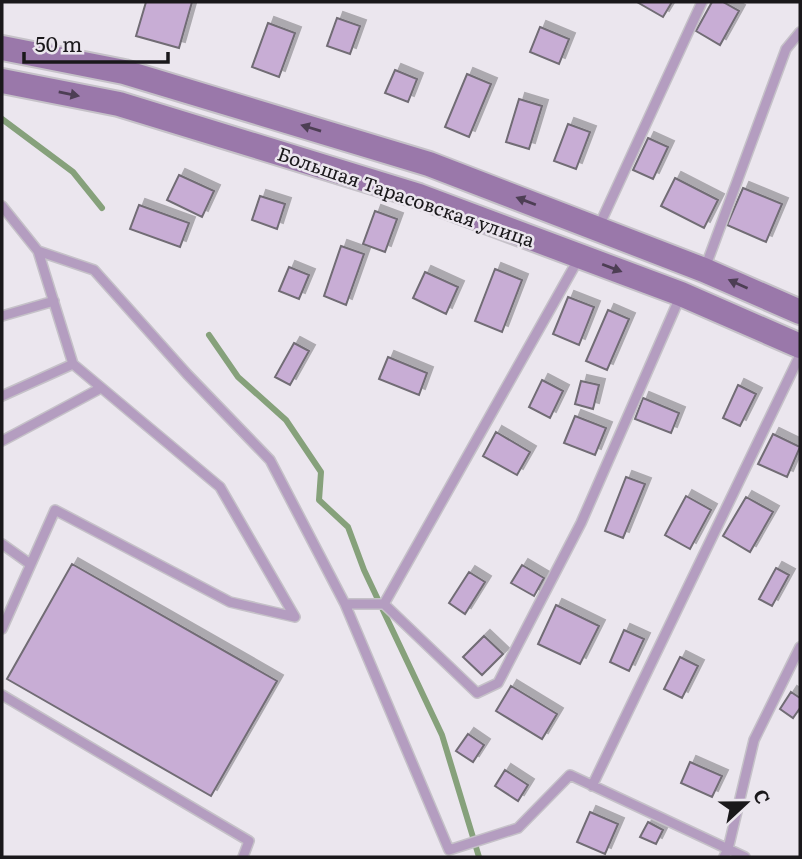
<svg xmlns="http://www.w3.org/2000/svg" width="802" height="859" font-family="Literata,serif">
  <defs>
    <filter id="shadow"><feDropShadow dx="6" dy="-6" stdDeviation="0" flood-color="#0004"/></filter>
  </defs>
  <rect width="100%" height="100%" fill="#ebe6ee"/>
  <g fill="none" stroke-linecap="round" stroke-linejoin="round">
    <path stroke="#86a17b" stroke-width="6" d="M2,119l71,53 29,36
      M209,335l29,42 48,43 35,52 -2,28 29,27 16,43 78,165 37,122"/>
  </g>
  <path fill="#c8add5" stroke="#716c74" stroke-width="2" filter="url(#shadow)" d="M146,2h46l-13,46 -43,-12z
    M637,2h35l-9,15z
    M712,2h11l16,9 -19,34 -24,-14z
    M337,18l23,8 -10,28 -23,-8z
    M268,23l27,10 -16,44 -27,-10z
    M540,27l29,12 -10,25 -29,-12z
    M395,70l22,9 -9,23 -23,-9z
    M467,74l24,10 -22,53 -24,-10z
    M519,99l23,7 -13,43 -23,-7z
    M568,124l22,8 -14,37 -22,-8z
    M648,138l20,9 -15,32 -20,-9z
    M179,175l35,16 -12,26 -35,-17z
    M675,178l43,22 -14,28 -43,-22z
    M743,188l39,16 -16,38 -39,-17z
    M260,196l25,8 -8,25 -25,-9z
    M139,205l50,18 -9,24 -50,-18z
    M375,211l22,8 -12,33 -22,-8z
    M341,246l23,8 -18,51 -22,-9z
    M289,267l20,8 -10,24 -20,-8z
    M495,269l27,11 -20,52 -27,-11z
    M425,272l33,15 -12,27 -33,-16z
    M568,297l26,10 -15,38 -26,-11z
    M608,310l21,9 -22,51 -21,-9z
    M294,343l15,8 -19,34 -15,-8z
    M388,357l39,16 -8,22 -40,-16z
    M542,380l21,11 -13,27 -21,-11z
    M581,381l18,4 -6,24 -18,-5z
    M738,385l18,9 -16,32 -17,-8z
    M643,398l36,15 -8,20 -36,-14z
    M575,416l31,12 -11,27 -31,-12z
    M496,432l34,20 -13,23 -34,-19z
    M773,434l27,13 -13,30 -29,-13z
    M626,477l19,7 -22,54 -18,-7z
    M686,496l25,14 -21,39 -25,-14z
    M746,497l27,15 -23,40 -27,-16z
    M72,564l205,117 -66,115 -204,-117z
    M522,565l22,13 -10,18 -23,-13z
    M776,568l13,7 -17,31 -13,-7z
    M469,572l16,10 -20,32 -16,-11z
    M556,605l43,21 -19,38 -42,-20z
    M624,630l20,9 -15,32 -19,-9z
    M484,636l19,18 -21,21 -19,-18z
    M680,657l18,9 -16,32 -18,-9z
    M511,686l46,28 -15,25 -46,-28z
    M791,692l9,6v10l-7,10 -13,-9z
    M468,734l16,11 -11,17 -17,-11z
    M690,762l32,14 -10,21 -31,-14z
    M505,770l23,15 -10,16 -23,-15z
    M590,812l28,12 -13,30 -28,-12z
    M648,822l15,8 -7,14 -16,-7z"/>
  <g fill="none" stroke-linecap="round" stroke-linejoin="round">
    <g stroke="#c5c1c8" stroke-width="12">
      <path id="lane" d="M2,206l36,45 56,19 93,104 83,86 75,144 104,246 69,-22 52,-53 158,74 26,-109 46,-93
        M599,226l103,-224
        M705,268l81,-219 14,-17
        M2,316l52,-15
        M2,396l71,-32
        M2,441l99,-53
        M2,544l28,20
        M345,604h39l93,89 21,-10 83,-160 99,-226
        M384,604l195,-346
        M2,629l53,-119 175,92 65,15 -75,-130 -147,-123 -35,-113
        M2,695l247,146 -6,16
        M592,786l208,-431
        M724,857l4,-8 17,8"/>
    </g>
    <g stroke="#c5c1c8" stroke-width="28">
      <path id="secondary" d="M2,48l122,24 305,92 275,106 96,42
        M2,81l117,23 300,92 262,98 119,52"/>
    </g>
    <use href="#lane" stroke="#b49dc0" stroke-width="9"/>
    <use href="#secondary" stroke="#9a78aa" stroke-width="24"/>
  </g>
  <defs><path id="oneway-solid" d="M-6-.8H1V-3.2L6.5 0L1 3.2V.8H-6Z" transform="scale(1.75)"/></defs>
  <g fill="#4d3e54">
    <use href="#oneway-solid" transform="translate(69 94) rotate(11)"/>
    <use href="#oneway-solid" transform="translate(311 128) rotate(-163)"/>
    <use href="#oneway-solid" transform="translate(526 201) rotate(-159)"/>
    <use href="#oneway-solid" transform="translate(612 268) rotate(21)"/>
    <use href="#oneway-solid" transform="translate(738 284) rotate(-156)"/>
  </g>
  <g text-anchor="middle" stroke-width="5" stroke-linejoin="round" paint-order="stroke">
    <g font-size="19" fill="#1a181b" stroke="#ebe6ee">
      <text transform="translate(406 197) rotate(19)" y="7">Большая Тарасовская улица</text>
    </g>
  </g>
  <rect width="802" height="859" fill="none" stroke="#1a181b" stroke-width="7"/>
  <g transform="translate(746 803) rotate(68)" stroke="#ebe6ee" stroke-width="5" paint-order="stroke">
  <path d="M0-5L12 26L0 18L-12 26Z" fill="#1a181b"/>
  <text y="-10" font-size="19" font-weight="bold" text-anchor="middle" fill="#1a181b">С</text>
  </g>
  <path d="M24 52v10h144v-10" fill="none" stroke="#1a181b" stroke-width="3.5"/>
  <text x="35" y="52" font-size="21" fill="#1a181b" stroke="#ebe6ee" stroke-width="5" paint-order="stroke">50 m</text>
</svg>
